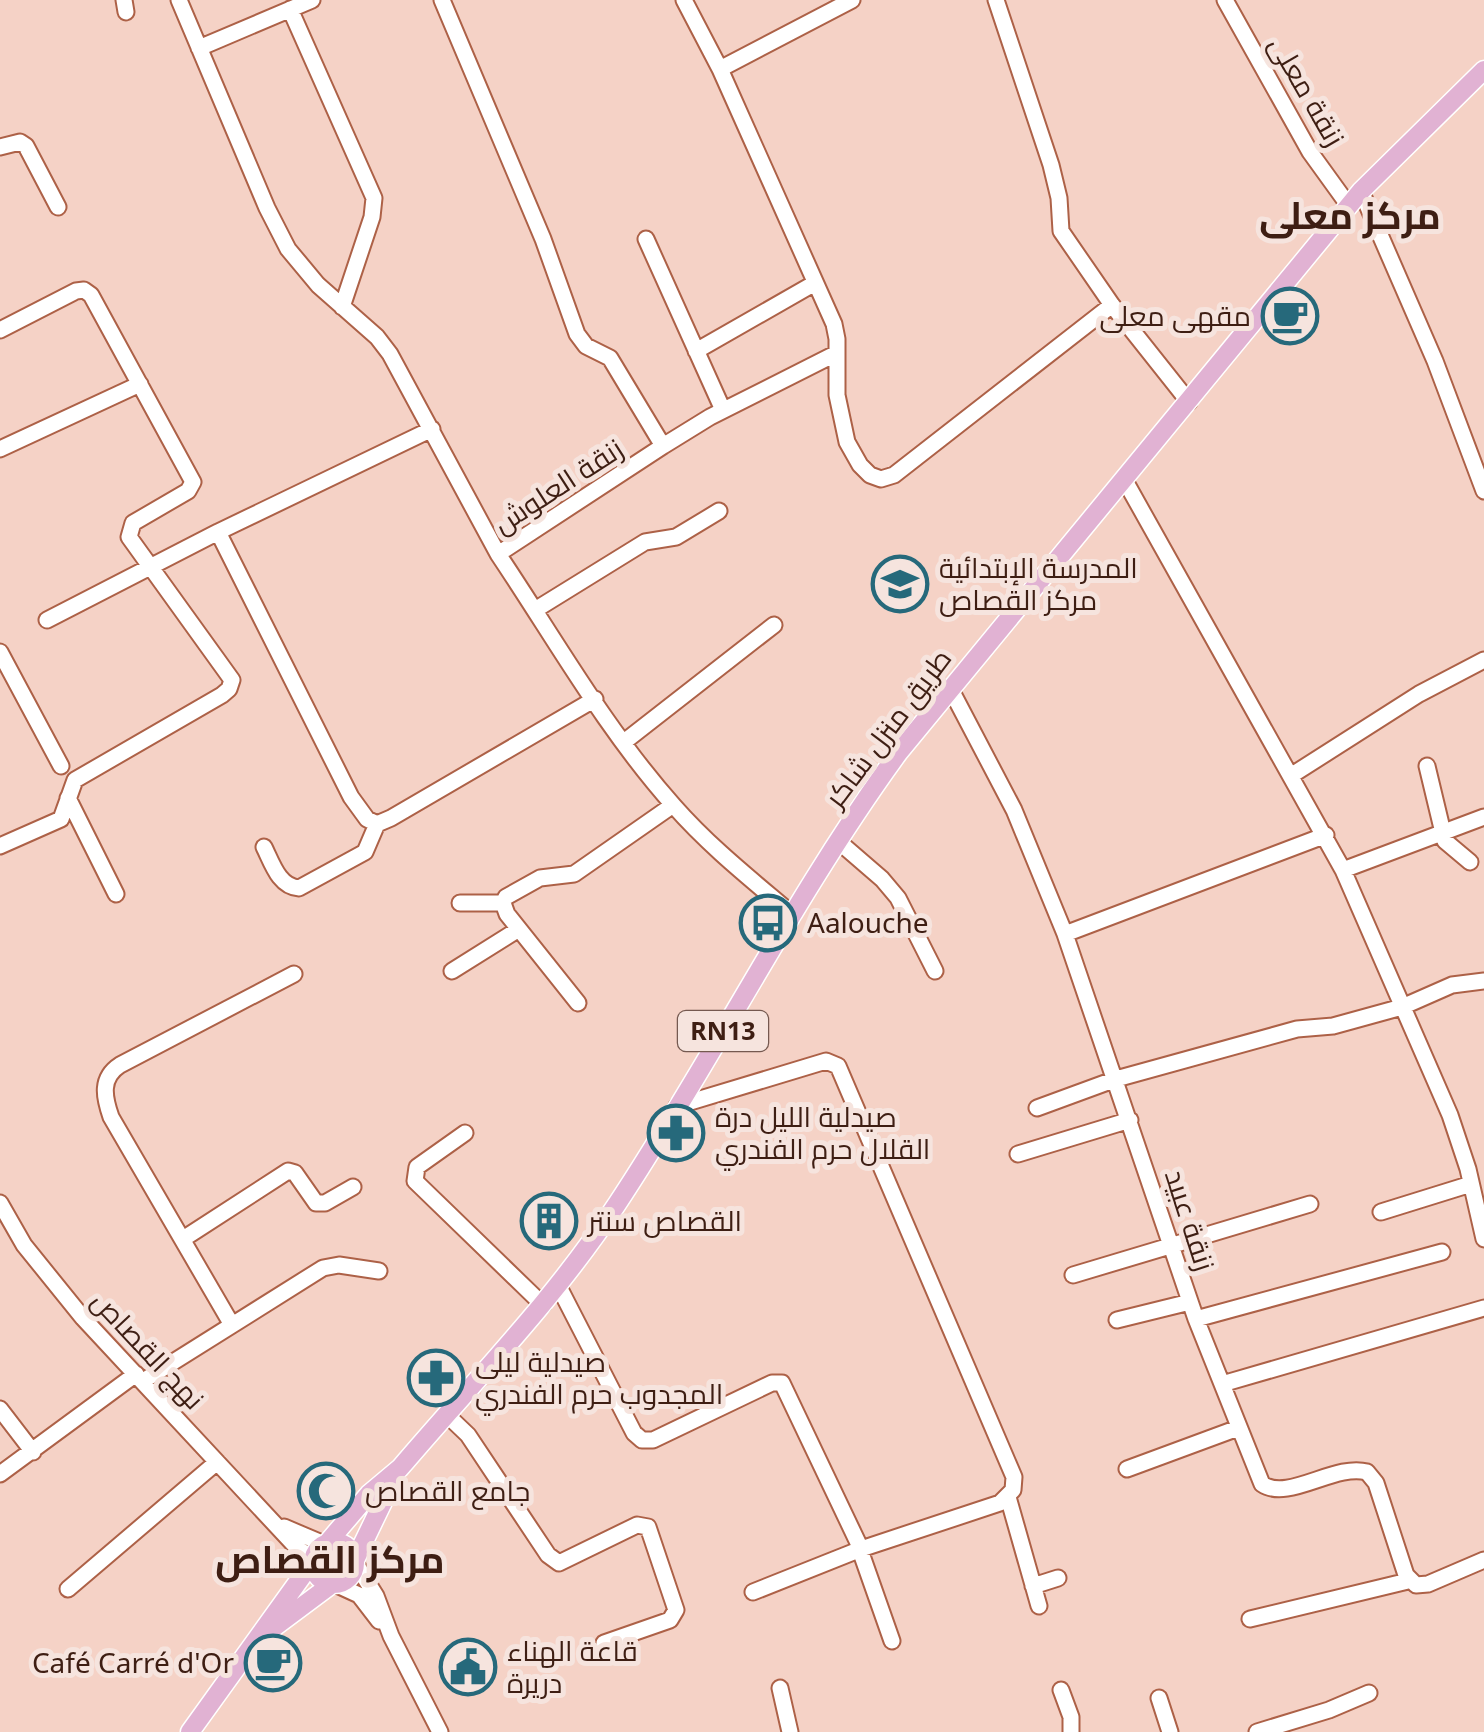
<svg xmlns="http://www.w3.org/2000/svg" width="1484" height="1732" font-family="'Noto Sans',Cairo,sans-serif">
  <rect width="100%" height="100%" fill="#f5d2c6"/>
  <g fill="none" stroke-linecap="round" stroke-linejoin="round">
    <g stroke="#ad6147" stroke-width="19">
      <path id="minor" d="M124,0l2,12
        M179,0l88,208 21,41 30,36 59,52 13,17 108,200
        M442,0l101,239 34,95 9,12 24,12 53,88 -165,108c57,85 108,176 176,252 36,41 78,74 119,109
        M684,0l36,69 114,255 3,15v56l10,47 13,23 10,10 11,4 13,-4 218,-170
        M996,0l55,165 8,33 2,33 51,74 77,97
        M1225,0l85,152 39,54
        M290,9l84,189 -2,19 -30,90
        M199,48l113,-48
        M720,69l132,-69
        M0,147l20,-5 6,4 32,61
        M1361,191l74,170 49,130
        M646,239l77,171
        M0,330l76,-39 8,-1 7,5 102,187 -5,9 -55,32 -4,14 103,143 -3,9 -7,6 -147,85 -14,39 -61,27
        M696,351l119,-68
        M663,446l47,-29 127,-64
        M0,449l140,-65
        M1124,479l219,391 107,245 18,54 16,70
        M218,532l133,265 16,22 10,5
        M535,610l110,-68 31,-5 43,-26
        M47,620l171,-88 214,-103
        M0,652l61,114
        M950,688l64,122 51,124 131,385 66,165c26,18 73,-21 105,-12l9,11 30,92 10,10 12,-1 56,-24
        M624,742l150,-117
        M1427,766l18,75 25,21
        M1292,775l127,-81 65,-34
        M68,798l48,96
        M377,824l14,-6 204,-119
        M838,841l44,38 16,19 37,73
        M264,847c8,16 15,40 35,41l66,-36 12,-28
        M1343,870l141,-53
        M460,903h43l3,-6 34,-19 34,-4 99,-69
        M503,903l4,11 71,89
        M1065,934l261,-99
        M452,971l67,-42
        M677,1106l149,-45 12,5 176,411 -1,13 -13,13 -139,46 -108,43
        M1037,1108l79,-29 181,-50 36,-3 69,-19 50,-22 32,-4
        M465,1133l-48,34 -2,14 128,124
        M1018,1154l112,-34
        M0,1203l24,42 59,73 215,231 15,9
        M1381,1212l90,-28
        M183,1239l105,-68 7,2 21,30h9l28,-16
        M1073,1275l237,-71
        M559,1287l75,146 8,7h11l119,-57h10l79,166
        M1196,1319l246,-67
        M1117,1320l73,-18
        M232,1325l-121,-208c-7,-20 -11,-39 9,-52l174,-91
        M143,1381l180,-113 16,-3 40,6
        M1222,1384l262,-76
        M0,1409l33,43
        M446,1414l22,21 80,120 11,8 78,-38 11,2 28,83 -6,10 -66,23
        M1127,1469l111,-41
        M0,1474l136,-100
        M1008,1497l31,109
        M284,1527l40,17
        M860,1550l32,91
        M356,1564l20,32 15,40 49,96
        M335,1584l24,11 20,26
        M1033,1586l25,-8
        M68,1589l149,-127
        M1250,1619l158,-38
        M780,1688l10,44
        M1061,1690l10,27v15
        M1159,1698l11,34
        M1257,1732l72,-22 40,-17"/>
    </g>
    <g stroke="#fff" stroke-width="21">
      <path id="major" d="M313 1563a21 21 0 1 1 42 0a21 21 0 1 1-42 0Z
        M328,1542l41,-48 31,-26c74,-87 154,-168 217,-264 98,-148 177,-308 282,-452l462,-561 123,-121
        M355,1560l39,-81
        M273,1628l59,-44
        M190,1732l123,-171"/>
    </g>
    <use href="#minor" stroke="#fff" stroke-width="15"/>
    <use href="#major" stroke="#e1b2d3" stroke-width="18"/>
  </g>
  <defs>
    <g id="cafe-ring" transform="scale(2.875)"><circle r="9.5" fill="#f6e4de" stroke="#26697b" stroke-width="1.5"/><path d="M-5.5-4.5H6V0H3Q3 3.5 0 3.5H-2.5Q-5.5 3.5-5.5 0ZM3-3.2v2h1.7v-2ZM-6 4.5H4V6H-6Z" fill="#26697b"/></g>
    <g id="school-ring" transform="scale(2.875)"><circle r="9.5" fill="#f6e4de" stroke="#26697b" stroke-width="1.5"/><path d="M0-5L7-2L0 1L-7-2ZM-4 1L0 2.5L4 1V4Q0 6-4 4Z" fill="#26697b"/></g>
    <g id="bus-ring" transform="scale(2.875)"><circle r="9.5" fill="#f6e4de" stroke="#26697b" stroke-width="1.5"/><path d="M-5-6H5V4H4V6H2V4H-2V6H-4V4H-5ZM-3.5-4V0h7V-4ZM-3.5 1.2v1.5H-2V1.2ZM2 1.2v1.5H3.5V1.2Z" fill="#26697b"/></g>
    <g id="pharmacy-ring" transform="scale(2.875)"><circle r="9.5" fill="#f6e4de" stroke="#26697b" stroke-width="1.5"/><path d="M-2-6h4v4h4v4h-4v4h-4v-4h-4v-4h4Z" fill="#26697b"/></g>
    <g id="building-ring" transform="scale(2.875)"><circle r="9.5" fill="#f6e4de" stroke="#26697b" stroke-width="1.5"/><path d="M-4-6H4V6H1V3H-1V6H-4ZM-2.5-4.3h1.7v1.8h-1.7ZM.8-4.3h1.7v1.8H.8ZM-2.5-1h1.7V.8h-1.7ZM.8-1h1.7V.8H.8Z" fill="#26697b"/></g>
    <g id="mosque-ring" transform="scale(2.875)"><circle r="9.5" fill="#f6e4de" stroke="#26697b" stroke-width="1.5"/><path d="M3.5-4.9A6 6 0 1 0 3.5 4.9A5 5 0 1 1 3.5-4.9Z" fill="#26697b"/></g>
    <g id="civic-ring" transform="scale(2.875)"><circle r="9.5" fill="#f6e4de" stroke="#26697b" stroke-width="1.5"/><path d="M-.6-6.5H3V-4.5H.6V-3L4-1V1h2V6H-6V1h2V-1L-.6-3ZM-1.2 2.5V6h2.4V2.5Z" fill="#26697b"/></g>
  </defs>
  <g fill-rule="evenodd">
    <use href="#cafe-ring" x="1290" y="316"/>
    <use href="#school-ring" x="900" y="584"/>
    <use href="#bus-ring" x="768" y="923"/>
    <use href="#pharmacy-ring" x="676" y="1133"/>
    <use href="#building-ring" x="549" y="1221"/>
    <use href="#pharmacy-ring" x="436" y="1378"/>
    <use href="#mosque-ring" x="326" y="1491"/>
    <use href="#cafe-ring" x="273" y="1663"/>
    <use href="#civic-ring" x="468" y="1667"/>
  </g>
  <g text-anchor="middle" stroke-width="10" stroke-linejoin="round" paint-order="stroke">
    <rect fill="#f6e4de" stroke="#755950" stroke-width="2.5" x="678" y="1011" width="90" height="40" rx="8"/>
    <g font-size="25" font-weight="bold" fill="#3e1e13">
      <text x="723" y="1040">RN13</text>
    </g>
    <g font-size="28" fill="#3e1e13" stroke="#f6e4de">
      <text transform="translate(1307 91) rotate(60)" y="10">زنقة معلى</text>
      <text transform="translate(558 486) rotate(-33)" y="10">زنقة العلوش</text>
      <text transform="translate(888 728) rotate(-53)" y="10">طريق منزل شاكر</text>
      <text transform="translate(1190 1220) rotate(72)" y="10">زنقة عبيد</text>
      <text transform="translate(148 1350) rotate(47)" y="10">نهج القصاص</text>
    </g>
    <g font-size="28" fill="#3e1e13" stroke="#f6e4de" text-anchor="start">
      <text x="1251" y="326" text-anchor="end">مقهى معلى</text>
      <text x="939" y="578">المدرسة الإبتدائية<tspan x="939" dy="32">مركز القصاص</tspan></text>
      <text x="807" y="933">Aalouche</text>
      <text x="715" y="1127">صيدلية الليل درة<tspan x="715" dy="32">القلال حرم الفندري</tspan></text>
      <text x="588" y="1231">القصاص سنتر</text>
      <text x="475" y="1372">صيدلية ليلى<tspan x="475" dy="32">المجدوب حرم الفندري</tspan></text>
      <text x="365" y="1501">جامع القصاص</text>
      <text x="507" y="1661">قاعة الهناء<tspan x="507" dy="32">دريرة</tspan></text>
      <text x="234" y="1673" text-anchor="end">Café Carré d'Or</text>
    </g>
    <g font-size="38" font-weight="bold" fill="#3e1e13" stroke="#f6e4de">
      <text x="1350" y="229">مركز معلى</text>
      <text x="330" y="1573">مركز القصاص</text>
    </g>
  </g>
</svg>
